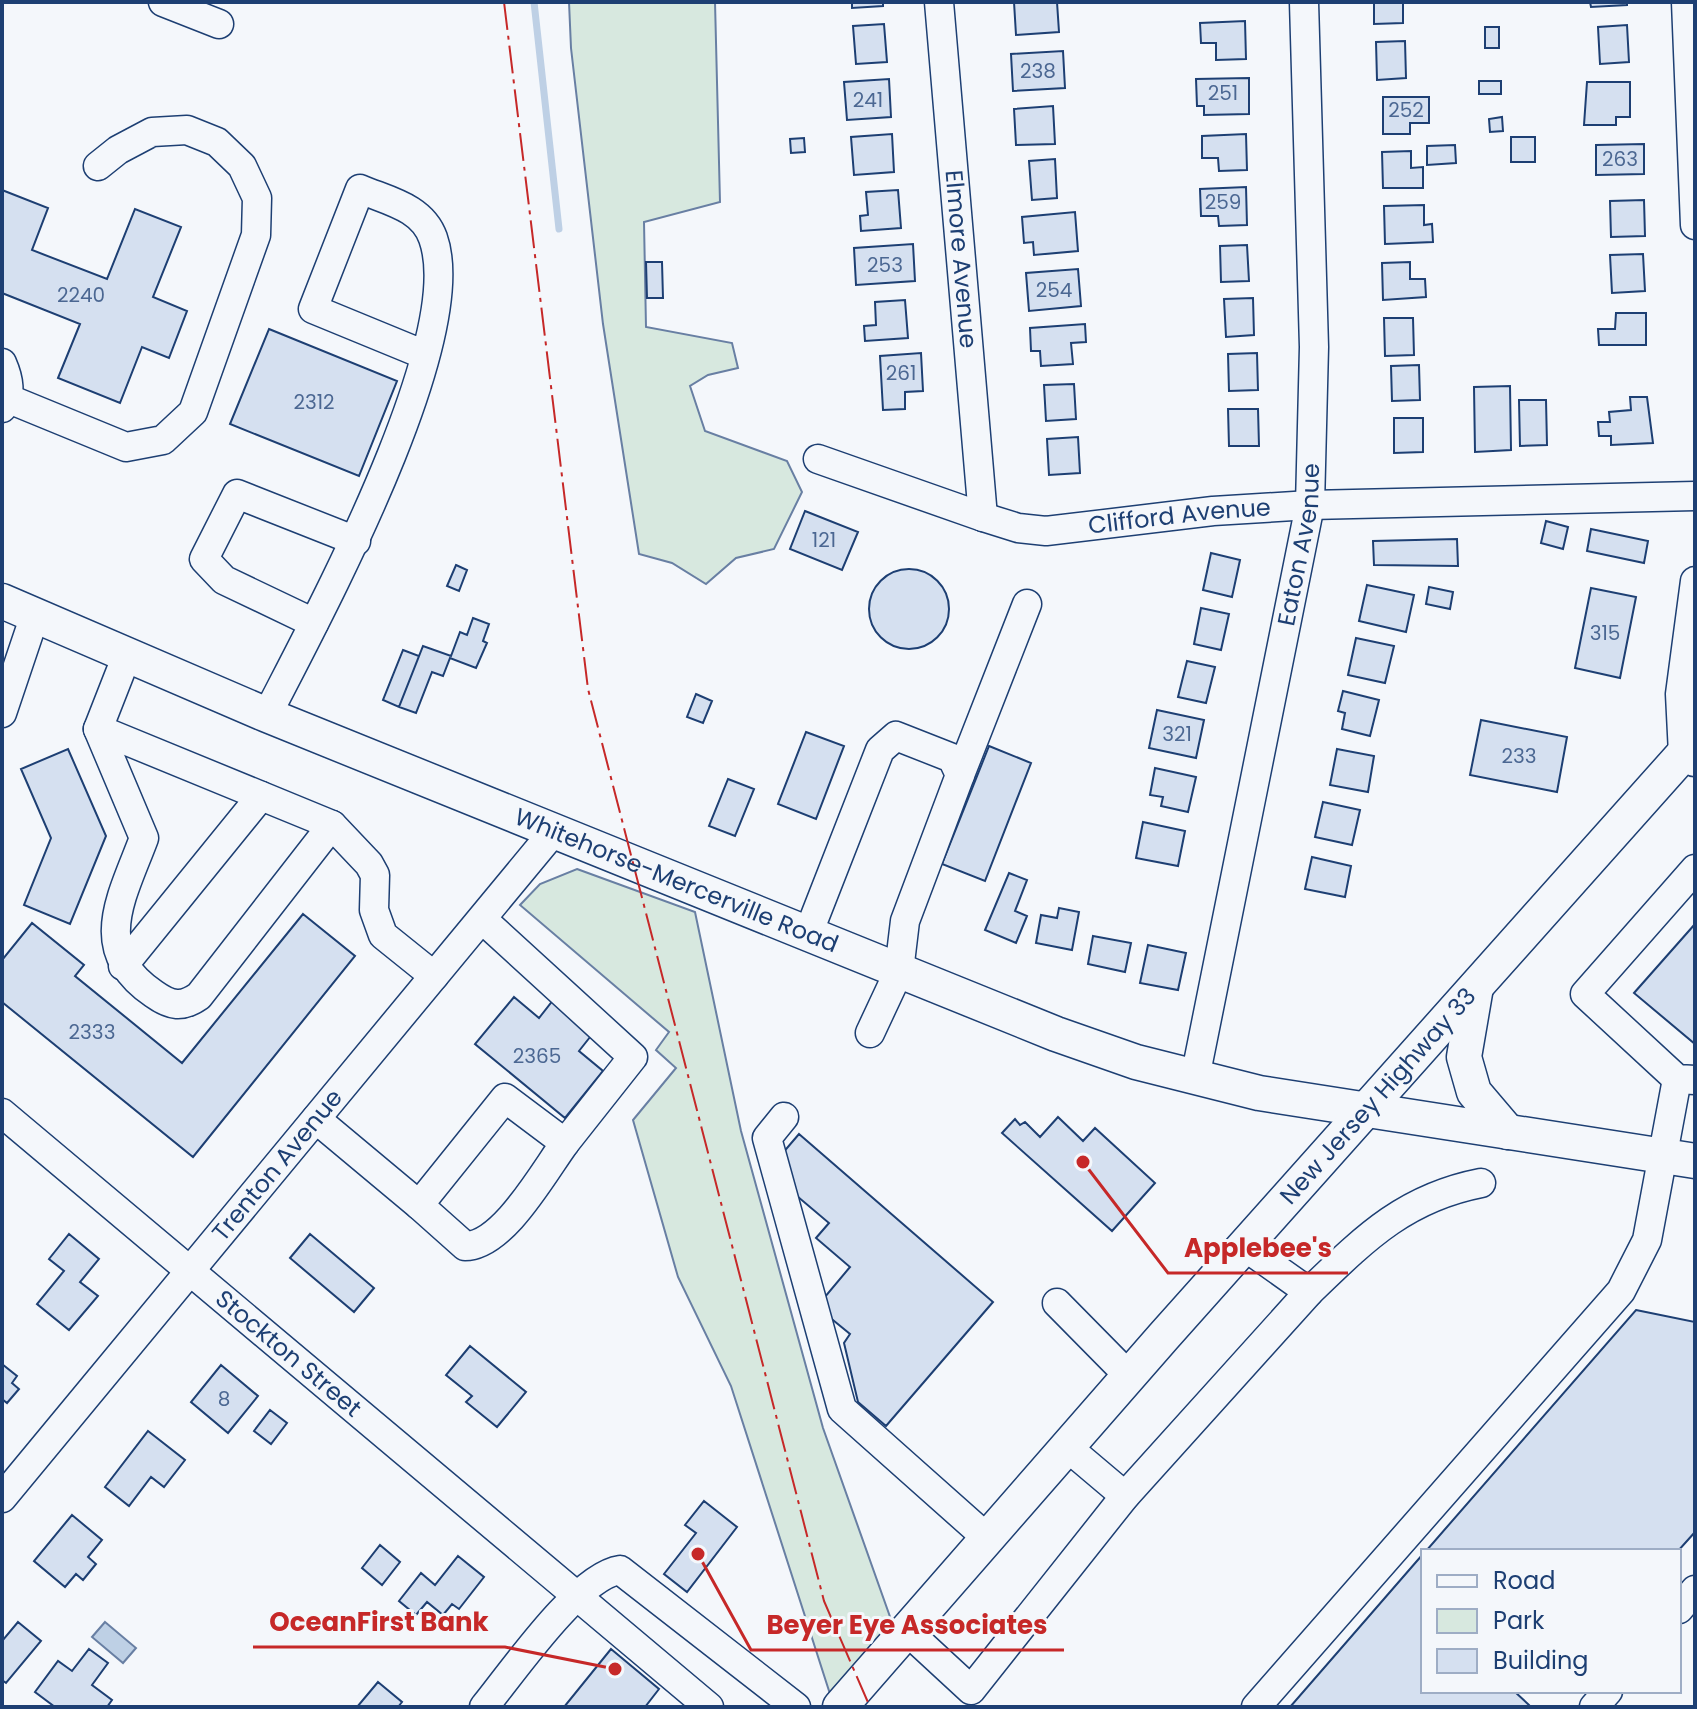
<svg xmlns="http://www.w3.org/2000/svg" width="1697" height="1709" font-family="Poppins,sans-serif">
  <rect width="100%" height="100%" fill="#f4f7fb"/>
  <path fill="#d7e8df" stroke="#687fa3" stroke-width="2" d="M569,2h146l5,200 -76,20 2,105 86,16 6,25 -30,7 -18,11 15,45 82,30 15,31 -28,57 -38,9 -30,26 -34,-21 -33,-9 -36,-230 -32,-276z
    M577,869l118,43 46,219 82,297 71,200 -63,69 -100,-311 -53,-109 -45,-157 43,-52 -20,-18 13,-18 -149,-127 20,-21z"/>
  <path fill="#bed0e5" stroke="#687fa3" stroke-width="2" d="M105,1622l31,26 -13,15 -31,-26z"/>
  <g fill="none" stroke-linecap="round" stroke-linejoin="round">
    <path stroke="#bed0e5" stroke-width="7" d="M534,2l25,227"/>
  </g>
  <path fill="#d5e0f0" stroke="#1d3f73" stroke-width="2" d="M852,2h31v4l-31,2z
    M1014,2h43l2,30 -43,3z
    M1374,2h29v21l-29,1z
    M1590,2h37v3l-36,2z
    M1245,21l1,38 -30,1v-17h-15l-1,-20z
    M884,24l3,38 -31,2 -3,-38z
    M1627,25l2,37 -29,2 -2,-37z
    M1485,27h14v21h-14z
    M1405,41l1,37 -29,2 -1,-38z
    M1063,51l2,37 -52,3 -2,-37z
    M1249,78v36l-45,1v-9h-7l-1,-27z
    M889,79l2,38 -44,3 -3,-38z
    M1479,81h22v13h-22z
    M1587,82h43v35h-14v8h-32z
    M1383,97h46v26h-19v11h-27z
    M1053,106l2,38 -39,1 -2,-36z
    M1502,117l1,14 -13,1 -1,-13z
    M892,134l2,38 -40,3 -3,-38z
    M1246,134l1,36 -28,1 -1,-13h-16v-22z
    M1511,137h24v25h-24z
    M804,138l1,14 -14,1 -1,-14z
    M1644,144v30l-48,1v-30z
    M1455,145l1,18 -29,2v-19z
    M1411,151v17l12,-1v21h-40l-1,-36z
    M1055,159l2,39 -25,2 -3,-39z
    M1246,187l1,38 -28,1 -1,-10h-17l-1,-27z
    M2,190l46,18 -16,42 75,29 28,-70 46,18 -28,70 34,14 -18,47 -27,-11 -22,56 -62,-25 22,-54 -78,-31z
    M898,190l3,38 -40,3 -1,-15 8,-1 -2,-23z
    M1644,200l1,36 -34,1 -1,-36z
    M1424,205v20l8,-1 1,18 -48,2 -1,-38z
    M1075,212l3,39 -44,4 -1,-13 -9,1 -2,-26z
    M913,244l2,37 -59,4 -2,-37z
    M1247,245l2,36 -28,1 -1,-36z
    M1643,254l2,37 -33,2 -2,-38z
    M646,262h16l1,36h-16z
    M1410,262v17h15l1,18 -43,3 -1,-37z
    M1078,269l3,37 -52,5 -3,-38z
    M1253,298l1,37 -28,2 -2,-38z
    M905,300l3,38 -43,3 -1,-15 12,-1 -1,-23z
    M1616,313h30v32h-47l-1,-16h17z
    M1384,318h29l1,37 -29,1z
    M1085,324l1,18 -15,1 2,21 -32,2 -1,-15h-9l-1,-23z
    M269,329l128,52 -38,95 -129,-52z
    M921,353l2,38 -18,1v17l-22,1 -3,-54z
    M1257,353l1,37 -29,1 -1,-37z
    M1419,365l1,35 -28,1 -1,-35z
    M1074,384l2,35 -30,2 -2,-36z
    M1510,386l1,64 -36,2 -1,-65z
    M1630,397h17l6,46 -42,2v-9h-12l-1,-14h12l-1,-10 22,-2z
    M1519,400h27l1,45 -27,1z
    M1228,409h30l1,37h-30z
    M1394,418h29v34l-29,1z
    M1078,437l2,36 -31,2 -2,-36z
    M805,511l53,21 -16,38 -52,-21z
    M1546,521l22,6 -5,22 -22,-6z
    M1591,529l57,12 -4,22 -57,-12z
    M1457,539l1,27 -84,-1 -1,-24z
    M1211,553l29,7 -8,37 -29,-7z
    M456,565l11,5 -8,21 -12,-5z
    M869 609a40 40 0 1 1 80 0a40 40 0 1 1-80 0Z
    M1367,585l47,10 -8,37 -47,-11z
    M1429,587l24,5 -3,17 -24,-5z
    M1591,588l45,9 -16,81 -45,-10z
    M1201,608l28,6 -8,36 -27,-6z
    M473,618l16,6 -6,17 4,2 -11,25 -26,-10 -7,18 -11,-4 -16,41 -17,-6 24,-61 28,10 9,-24 7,3z
    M1356,638l38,8 -9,37 -37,-8z
    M403,650l16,6 -20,51 -16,-7z
    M1187,661l28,6 -9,36 -28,-6z
    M1343,691l36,9 -9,36 -28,-7 3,-16 -7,-2z
    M696,694l16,7 -9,22 -16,-6z
    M1157,710l47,10 -8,38 -47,-10z
    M1481,720l86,17 -10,55 -87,-17z
    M806,732l38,14 -28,73 -38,-15z
    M989,746l42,17 -46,118 -43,-17z
    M68,749l38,87 -36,88 -46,-19 27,-67 -30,-69z
    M1337,749l37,7 -6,36 -38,-7z
    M1155,768l41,9 -8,35 -27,-6 2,-9 -13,-2z
    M728,779l26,10 -19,47 -26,-10z
    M1323,802l37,8 -8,35 -37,-8z
    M1143,822l42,9 -7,35 -42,-8z
    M1312,857l39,9 -6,31 -40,-8z
    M1009,873l18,7 -12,31 12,5 -11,27 -31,-13z
    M1059,908l20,4 -7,38 -36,-7 5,-28 16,3z
    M303,914l52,42 -162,201 -191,-155v-42l30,-37 52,42 -9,11 107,87z
    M1695,924v120l-61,-51z
    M1093,936l38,7 -6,29 -37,-8z
    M1148,945l38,8 -8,37 -38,-7z
    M514,997l25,21 15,-19 40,33 -15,19 24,20 -38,47 -90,-74z
    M1058,1117l25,24 12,-13 60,55 -43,48 -110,-98 13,-14 5,6 5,-3 15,15z
    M799,1134l194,168 -107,124 -28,-24 -14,-59 6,-9 -22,-18 -4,-18 26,-31 -34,-29 13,-15 -38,-32 -10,-36z
    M69,1234l30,25 -19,23 18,14 -29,34 -32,-26 27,-33 -15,-12z
    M310,1234l64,54 -20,24 -64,-54z
    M1636,1310l59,12v210l-17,19h-252z
    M470,1346l56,46 -29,35 -31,-25 6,-6 -26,-21z
    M2,1364l15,12 -5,7 7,6 -12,14 -5,-4z
    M221,1365l37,31 -30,37 -37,-31z
    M270,1410l17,13 -16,21 -17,-13z
    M148,1431l37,29 -21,27 -13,-10 -22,29 -24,-19z
    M704,1501l33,26 -50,65 -23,-18 32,-41 -11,-8z
    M72,1515l30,25 -14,17 8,7 -13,16 -7,-6 -11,13 -31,-26z
    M380,1545l20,17 -18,23 -20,-17z
    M1423,1554v137h91l15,14 -1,2h-238z
    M458,1556l26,21 -25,32 -7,-5 -9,11 -16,-13 -11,13 -17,-14 22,-28 14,12z
    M18,1622l23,19 -35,42 -4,-3v-39z
    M89,1649l19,14 -16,22 20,15 -5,7h-52l-20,-15 23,-31 14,10z
    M611,1649l48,40 -14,18h-81z
    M378,1682l24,20 -4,5h-41z"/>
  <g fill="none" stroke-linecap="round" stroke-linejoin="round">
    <g stroke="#1d3f73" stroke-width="31">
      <g id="minor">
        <path d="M163,2l56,22"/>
        <path id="s1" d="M939,2l44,515"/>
        <path d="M1686,2l9,223"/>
        <path d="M2,363c7,16 10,31 0,45"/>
        <path d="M9,399l117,48 37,-7 30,-28 63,-177 1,-37 -15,-32 -25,-24 -30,-12 -35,2 -34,18 -20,16"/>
        <path id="s2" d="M818,459l165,58 35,11 28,3 167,-20 97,-6 385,-9"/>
        <path d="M314,623l-90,-43 -20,-21 33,-65 119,47"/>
        <path d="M127,655l-29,74 46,109c-22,59 -55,112 10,156 17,12 28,14 45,2l133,-171 37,39 6,11 -1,35 9,25 51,41"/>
        <path d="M2,713l33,-98"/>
        <path d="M267,715c49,-96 202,-376 166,-477 -11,-31 -45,-37 -73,-49l-47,120 112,46"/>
        <path d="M98,729l234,96"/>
        <path d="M1694,762l-11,-8 -3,-60 15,-113"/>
        <path d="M960,775l67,-171"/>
        <path d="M1695,869l-110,125 92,85 18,1"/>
        <path d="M808,934l72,-184 16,-14 56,22 8,17 -55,146 -6,50 -29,62"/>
        <path d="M123,966l138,-170"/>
        <path id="s3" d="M1195,1078l115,-573 4,-158 -10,-345"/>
        <path id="s4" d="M2,1113l707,594"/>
        <path d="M784,1117l-17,21 75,271 145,129"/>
        <path d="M316,1119l103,86 86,-107 60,45 68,-86 -151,-138"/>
        <path d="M419,1205l46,41c38,0 78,-73 100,-103"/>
        <path d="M1309,1292c55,-53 95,-94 172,-109"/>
        <path d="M1057,1303l72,73"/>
        <path d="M1067,1447l58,49"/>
        <path id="s5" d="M2,1498l552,-667"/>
        <path d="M1679,1609l16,-19"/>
        <path d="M906,1630l65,60 154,-194 184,-204 -65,-46"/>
        <path d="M484,1707c28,-34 94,-131 136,-137l176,137"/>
        <path d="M1256,1707l365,-416 26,-51 30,-161"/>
        <path d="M1594,1707l14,-16"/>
      </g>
    </g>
    <g stroke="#1d3f73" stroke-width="37">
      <g id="major">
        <path id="s6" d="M2,601l265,114 789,319 80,28 123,31 436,68"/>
        <path d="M1476,987l-12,70 10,35 34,40"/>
        <path id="s7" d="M840,1707l324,-371 531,-595"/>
      </g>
    </g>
    <use href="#minor" stroke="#f4f7fb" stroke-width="28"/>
    <use href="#major" stroke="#f4f7fb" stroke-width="34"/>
    <path stroke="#c62828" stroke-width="2" stroke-dasharray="28 6 4 6" stroke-linecap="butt" d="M504,2l84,687 236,912 46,106"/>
  </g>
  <g text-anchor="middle" stroke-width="6" stroke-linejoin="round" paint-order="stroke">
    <g font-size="20" fill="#4b6792">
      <text x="1038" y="78">238</text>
      <text x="1223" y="100">251</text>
      <text x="868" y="107">241</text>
      <text x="1406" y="117">252</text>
      <text x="1620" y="166">263</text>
      <text x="1223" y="209">259</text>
      <text x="885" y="272">253</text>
      <text x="1054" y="297">254</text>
      <text x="81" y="302">2240</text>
      <text x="901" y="380">261</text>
      <text x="314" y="409">2312</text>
      <text x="824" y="547">121</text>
      <text x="1605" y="640">315</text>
      <text x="1177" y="741">321</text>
      <text x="1519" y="763">233</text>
      <text x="92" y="1039">2333</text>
      <text x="537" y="1063">2365</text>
      <text x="224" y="1406">8</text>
    </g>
    <g font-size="24" fill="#1d3f73" stroke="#f4f7fb">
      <text dy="8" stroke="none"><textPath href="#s1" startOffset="258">Elmore Avenue</textPath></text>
      <text dy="8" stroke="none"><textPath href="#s2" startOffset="374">Clifford Avenue</textPath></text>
      <text dy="8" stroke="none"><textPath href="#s3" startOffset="544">Eaton Avenue</textPath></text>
      <text dy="8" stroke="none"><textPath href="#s6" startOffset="730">Whitehorse-Mercerville Road</textPath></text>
      <text dy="8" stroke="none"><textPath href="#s7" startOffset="814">New Jersey Highway 33</textPath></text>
      <text dy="8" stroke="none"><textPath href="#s5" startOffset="432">Trenton Avenue</textPath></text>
      <text dy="8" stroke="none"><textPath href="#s4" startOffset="374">Stockton Street</textPath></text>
    </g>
  </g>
  <path fill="none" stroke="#c62828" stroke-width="3" d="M1083 1162L1168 1273H1348M615 1669L505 1647H253M698 1554L751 1650H1064"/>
  <g fill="#c62828" stroke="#f4f7fb" stroke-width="3">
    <circle cx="1083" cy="1162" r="8"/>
    <circle cx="615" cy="1669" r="8"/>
    <circle cx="698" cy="1554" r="8"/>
  </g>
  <g font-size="26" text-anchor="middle" font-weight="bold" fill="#c62828" stroke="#f4f7fb" stroke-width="6" stroke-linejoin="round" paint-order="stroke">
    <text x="1258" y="1257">Applebee's</text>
    <text x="379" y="1631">OceanFirst Bank</text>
    <text x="907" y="1634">Beyer Eye Associates</text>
  </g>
  <rect width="1697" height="1709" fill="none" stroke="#1d3f73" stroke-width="8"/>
  <rect x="1421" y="1549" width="260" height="144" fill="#f4f7fb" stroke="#9eadc5" stroke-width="2"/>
  <rect x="1437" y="1575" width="40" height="12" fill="#f4f7fb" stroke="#9eadc5" stroke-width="2"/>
  <text x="1493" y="1589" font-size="24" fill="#1d3f73">Road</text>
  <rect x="1437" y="1609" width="40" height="24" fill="#d7e8df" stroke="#9eadc5" stroke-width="2"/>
  <text x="1493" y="1629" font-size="24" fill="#1d3f73">Park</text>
  <rect x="1437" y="1649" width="40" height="24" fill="#d5e0f0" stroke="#9eadc5" stroke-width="2"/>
  <text x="1493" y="1669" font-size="24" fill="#1d3f73">Building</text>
</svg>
